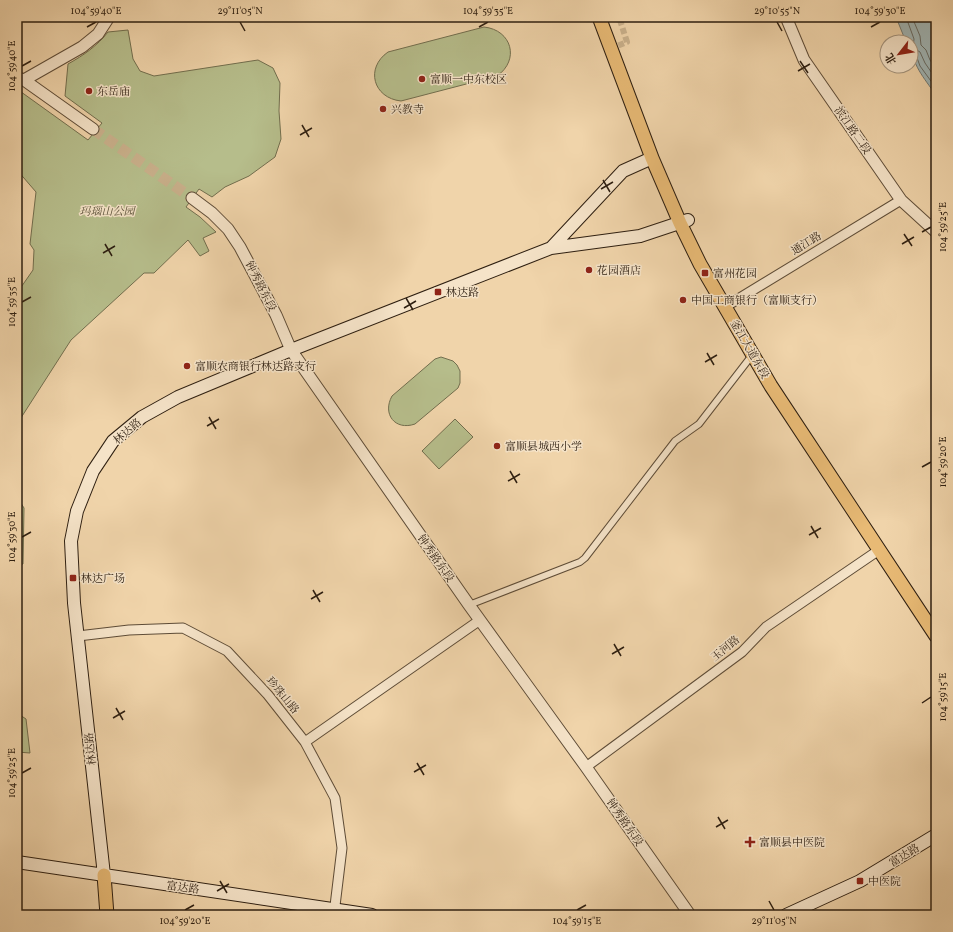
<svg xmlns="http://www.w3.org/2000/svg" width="953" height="932" font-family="Vollkorn,'Noto Serif SC',serif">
  <rect width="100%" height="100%" fill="#f0d4aa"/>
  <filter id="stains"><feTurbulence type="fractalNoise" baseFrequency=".005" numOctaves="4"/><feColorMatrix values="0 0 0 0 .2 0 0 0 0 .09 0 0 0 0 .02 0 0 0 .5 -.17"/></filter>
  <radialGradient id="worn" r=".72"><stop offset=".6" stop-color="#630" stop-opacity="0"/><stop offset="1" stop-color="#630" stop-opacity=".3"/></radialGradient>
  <path fill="#b6bd8b" stroke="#726e4e" d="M484,27c28,3 36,33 13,49l-96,25c-28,-3 -36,-33 -13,-49z
    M128,30l5,29 7,12 14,5 104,-16 15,8 7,15 -1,28 2,28 -6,18 -26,19 -24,11 -13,10 -13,-8 -13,18 14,10 16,15 -13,6 6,13 -9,5 -12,-16 -34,33h-10l-73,67 -54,84v-131l16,-23 1,-20 -4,-6 6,-52 -19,-22v-81l71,51 14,-17 -37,-27 3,-32c16,-9 29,-18 40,-32z
    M441,357l12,4 4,4 3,6v12l-2,5 -43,36c-20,7 -33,-10 -23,-28l43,-37z
    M455,419l18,18 -34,32 -17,-18z
    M17,497l7,11 -1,56 -6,1z
    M17,713l9,6 4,34 -13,-1z"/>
  <path fill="#a0b5b5" stroke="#727973" d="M896,17h40v78c-12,-17 -25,-31 -25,-53h-5z"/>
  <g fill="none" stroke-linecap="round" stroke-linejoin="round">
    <path stroke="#676a63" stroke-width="1" d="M906,17l8,22 -1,9 7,4 5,11 11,16
      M912,17l8,19 1,9 5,5 4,10 6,9
      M911,54l5,1 4,11 16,22"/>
    <path stroke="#c9b08b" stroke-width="6" stroke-dasharray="6 3" stroke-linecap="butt" d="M610,49l17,-7 -8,-25"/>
    <path stroke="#c9b08b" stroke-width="11" stroke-dasharray="11 5.5" stroke-linecap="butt" d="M93,129l99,69"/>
    <g stroke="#5e4c37" stroke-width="8">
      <path id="pedestrian" d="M469,605l111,-43 5,-4 90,-117 24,-17 54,-70"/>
    </g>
    <g stroke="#5e4c37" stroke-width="11">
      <path id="minor" d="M725,307l176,-107
        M78,636l51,-6 54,-2 44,23 41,44 37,47 30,56 7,50 -8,66
        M305,742l175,-122
        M586,767l156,-115 24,-25 113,-77"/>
    </g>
    <g stroke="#5e4c37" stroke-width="13">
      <path id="tertiary" d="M786,17l18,43 97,140 35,32
        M18,78l6,2 69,49
        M24,80l58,-33 16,-13 11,-17
        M192,198l20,15 16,16 12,18 36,68 15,35 178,255 117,162 104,148"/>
    </g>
    <g stroke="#2e1f11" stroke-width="14">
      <path id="secondary" d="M551,248l72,-77 29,-13
        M17,862l355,53
        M104,875l-30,-272 -3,-62 6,-30 16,-40 20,-30 29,-24 36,-20 113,-47 260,-102 89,-12 48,-16
        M786,915l74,-34 76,-46"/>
    </g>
    <g stroke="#2e1f11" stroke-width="15">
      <path id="primary" d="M599,17l53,141 28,65 20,41 71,122 165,250
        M104,875l3,40"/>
    </g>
    <use href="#pedestrian" stroke="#f5e3c8" stroke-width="6"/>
    <use href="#minor" stroke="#f5e3c8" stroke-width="9"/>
    <use href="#tertiary" stroke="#f5e3c8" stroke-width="11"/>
    <use href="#secondary" stroke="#f5e3c8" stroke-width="12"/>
    <use href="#primary" stroke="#e8ba75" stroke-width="13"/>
  </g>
  <path fill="none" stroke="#2e1f11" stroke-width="1.5" d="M240,22l5,9M777,22l5,9M87,27l9,-5M479,27l9,-5M871,27l9,-5M800,61l8,12M22,66l9,-5M798,71l12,-7M302,125l7,12M300,135l12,-7M603,180l7,12M601,189l12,-7M922,232l9,-5M904,234l8,12M105,244l7,12M902,244l12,-7M103,253l12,-7M406,298l7,12M22,302l9,-5M404,308l12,-7M707,353l7,12M705,362l12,-7M209,417l7,12M207,426l12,-7M922,467l9,-5M510,471l7,12M508,481l12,-7M811,526l7,12M809,535l12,-7M22,537l9,-5M313,590l7,12M311,599l12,-7M614,644l7,12M612,654l12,-7M922,703l9,-6M116,708l7,12M113,718l12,-7M417,763l7,12M414,772l12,-7M22,773l9,-5M718,817l7,12M716,827l12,-7M220,881l7,12M217,891l12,-7M769,901l5,9M185,910l9,-5M577,910l9,-5"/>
  <g fill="#8f2418" stroke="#f5e3c8" stroke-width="1.5">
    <circle cx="422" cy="79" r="4"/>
    <circle cx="89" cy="91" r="4"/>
    <circle cx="383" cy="109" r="4"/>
    <circle cx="589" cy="270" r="4"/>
    <rect x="701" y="269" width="8" height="8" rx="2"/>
    <rect x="434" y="288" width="8" height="8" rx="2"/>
    <circle cx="683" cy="300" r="4"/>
    <circle cx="187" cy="366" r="4"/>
    <circle cx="497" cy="446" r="4"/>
    <rect x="69" y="574" width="8" height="8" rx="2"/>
    <path d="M748 836h4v4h4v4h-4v4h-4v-4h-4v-4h4z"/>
    <rect x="856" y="877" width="8" height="8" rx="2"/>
  </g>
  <g text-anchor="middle" stroke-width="3" stroke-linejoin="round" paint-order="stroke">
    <g font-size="11" fill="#2e1f11" stroke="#f5e3c8" text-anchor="start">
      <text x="430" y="83">富顺一中东校区</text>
      <text x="97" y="95">东岳庙</text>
      <text x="391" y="113">兴教寺</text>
      <text x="597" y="274">花园酒店</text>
      <text x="713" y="277">富州花园</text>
      <text x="446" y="296">林达路</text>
      <text x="691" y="304">中国工商银行（富顺支行）</text>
      <text x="195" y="370">富顺农商银行林达路支行</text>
      <text x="505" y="450">富顺县城西小学</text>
      <text x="81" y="582">林达广场</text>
      <text x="759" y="846">富顺县中医院</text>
      <text x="868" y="885">中医院</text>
    </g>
    <g font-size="11" fill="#2e1f11" stroke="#f5e3c8">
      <text transform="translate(853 130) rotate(55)" y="4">滨江路二段</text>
      <text transform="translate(806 243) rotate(-31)" y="4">通江路</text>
      <text transform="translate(261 286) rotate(63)" y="4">钟秀路东段</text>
      <text transform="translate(750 349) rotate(60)" y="4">釜江大道东段</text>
      <text transform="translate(127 431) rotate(-41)" y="4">林达路</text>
      <text transform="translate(436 558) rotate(55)" y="4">钟秀路东段</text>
      <text transform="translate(725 648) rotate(-39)" y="4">玉河路</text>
      <text transform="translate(283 695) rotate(50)" y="4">珍珠山路</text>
      <text transform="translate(90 749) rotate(-96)" y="4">林达路</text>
      <text transform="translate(625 822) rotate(55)" y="4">钟秀路东段</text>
      <text transform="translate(904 855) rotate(-31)" y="4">富达路</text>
      <text transform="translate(183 887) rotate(8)" y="4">富达路</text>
    </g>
    <g font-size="11" font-style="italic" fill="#574e36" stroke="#f5e3c8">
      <text x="107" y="215">玛瑙山公园</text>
    </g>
  </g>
  <rect width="953" height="932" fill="none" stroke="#f0d4aa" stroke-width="44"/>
  <g transform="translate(899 54) rotate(239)"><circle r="19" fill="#f5e3c8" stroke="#a5957f"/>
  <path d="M0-3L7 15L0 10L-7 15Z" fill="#8f2418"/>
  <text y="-6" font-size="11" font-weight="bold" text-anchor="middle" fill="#2e1f11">北</text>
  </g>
  <rect x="22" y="22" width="909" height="888" fill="none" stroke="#2e1f11" stroke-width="1.5"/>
  <g font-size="10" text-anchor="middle" fill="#2e1f11">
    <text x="96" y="14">104°59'40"E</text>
    <text x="240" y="14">29°11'05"N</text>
    <text x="488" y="14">104°59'35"E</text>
    <text x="777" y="14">29°10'55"N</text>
    <text x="880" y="14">104°59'30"E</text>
    <text transform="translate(11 66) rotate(-90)" y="4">104°59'40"E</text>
    <text transform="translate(942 227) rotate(-90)" y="4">104°59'25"E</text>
    <text transform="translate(11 302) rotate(-90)" y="4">104°59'35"E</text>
    <text transform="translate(942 462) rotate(-90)" y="4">104°59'20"E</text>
    <text transform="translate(11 537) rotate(-90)" y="4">104°59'30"E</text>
    <text transform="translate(942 697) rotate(-90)" y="4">104°59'15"E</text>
    <text transform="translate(11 773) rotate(-90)" y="4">104°59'25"E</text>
    <text x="185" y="924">104°59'20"E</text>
    <text x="577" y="924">104°59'15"E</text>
    <text x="774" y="924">29°11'05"N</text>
  </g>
  <rect width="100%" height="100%" filter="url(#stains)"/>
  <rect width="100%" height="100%" fill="url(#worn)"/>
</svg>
